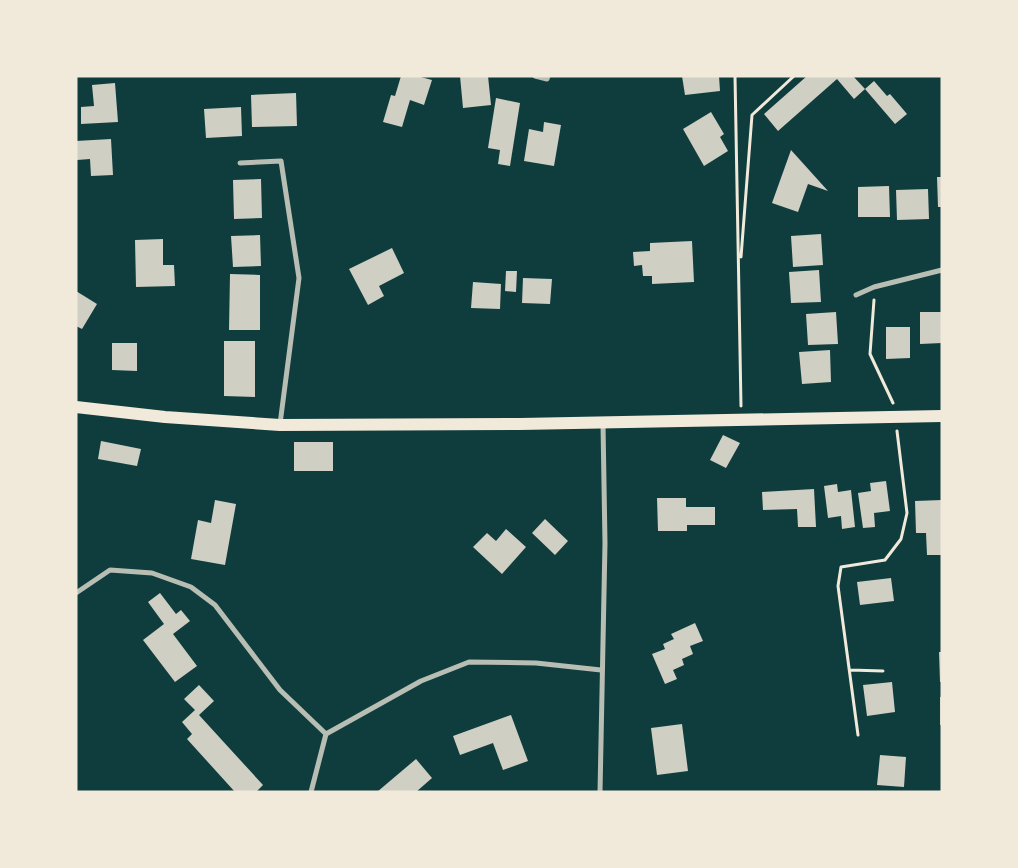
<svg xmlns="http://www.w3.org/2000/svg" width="1018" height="868" font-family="'Space Grotesk',sans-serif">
  <rect width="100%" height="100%" fill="#0f3d3e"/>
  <path fill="#cfcfc3" d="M401,76h16l15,4 -8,25 -14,-5 -8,27 -19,-5 8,-27 4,1z
    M460,76h28l3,29 -28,3z
    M682,76h37l1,15 -35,4z
    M807,76h46l12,13 -11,10 -17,-20 -59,52 -14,-17z
    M874,81l13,15 3,-2 17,20 -12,10 -30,-35z
    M115,83l3,39 -37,2v-17l13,-1 -2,-21z
    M296,93l1,33 -45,1 -1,-32z
    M496,98l24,5 -10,63 -12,-2 2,-14 -12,-2z
    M241,107l1,29 -36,2 -2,-29z
    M711,112l13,22 -4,3 8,14 -24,15 -21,-37z
    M544,122l17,3 -7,41 -30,-5 5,-32 14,3z
    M111,139l2,36 -22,1 -1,-17 -13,1 -1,-19z
    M791,150l37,41 -20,-7 -10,28 -26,-9z
    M937,177h5v30h-4z
    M261,179l1,39 -28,1 -1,-39z
    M889,186l1,31h-32v-30z
    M928,189l1,30 -32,1 -1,-30z
    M821,234l2,31 -30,2 -2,-31z
    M260,235l1,31 -28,1 -2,-31z
    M163,239v26h11l1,21 -39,1 -1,-47z
    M692,241l2,41 -42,2v-8h-9l-1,-11 -8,1 -1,-14 17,-1v-8z
    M392,248l12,25 -25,13 5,10 -16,9 -19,-36z
    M819,270l2,32 -30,1 -2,-31z
    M506,271h11l-1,21 -11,-1z
    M230,274l30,1v55h-31z
    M523,278l29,1 -2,25 -28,-1z
    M473,282l28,2 -1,25 -29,-1z
    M76,291l21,13 -15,25 -6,-3z
    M836,312l2,32 -30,1 -2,-31z
    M920,312h22v31l-22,1z
    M886,327h24v31l-24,1z
    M224,341h31v56l-31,-1z
    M112,343h25v28l-25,-1z
    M830,350l1,32 -29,2 -3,-32z
    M723,435l17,8 -14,25 -16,-8z
    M101,441l40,8 -4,17 -39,-7z
    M294,442h39v29h-39z
    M886,481l4,30 -16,2 1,14 -12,1 -5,-35 13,-2 -1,-8z
    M837,484l1,8 13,-2 4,37 -13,2 -1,-13 -13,2 -4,-32z
    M814,489l2,38h-18l-1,-18 -34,1 -1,-18z
    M657,498h29v9h29v18h-28v6h-29z
    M215,500l21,4 -11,61 -34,-6 7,-39 13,3z
    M942,500v55h-15l-1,-22h-10l-1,-32z
    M545,519l23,22 -13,14 -23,-22z
    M506,529l20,18 -24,27 -29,-27 14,-14 9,8z
    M891,578l3,23 -34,4 -3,-23z
    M160,593l16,21 5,-4 9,11 -17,13 24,32 -22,16 -32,-42 21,-16 -16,-22z
    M695,623l8,18 -13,5 3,8 -11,5 2,6 -11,5 4,9 -12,5 -13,-30 13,-5 -2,-5 11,-5 -3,-5z
    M939,652h3v30h-2z
    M892,682l3,30 -28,4 -4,-31z
    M199,685l15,16 -15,14 64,70 -7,7h-21l-48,-53 5,-5 -10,-12 13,-12 -11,-11z
    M940,697h2v28h-2z
    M511,715l17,46 -25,9 -10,-27 -33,12 -7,-19z
    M682,724l6,47 -31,4 -6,-47z
    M880,755l26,2 -2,30 -27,-2z
    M416,759l16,19 -16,14h-39z"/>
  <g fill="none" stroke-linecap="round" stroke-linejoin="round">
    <path stroke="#f1e9da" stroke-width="3" d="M735,76l6,330
      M741,257l11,-142 42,-39
      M874,300l-4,54 23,49
      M850,670l33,1
      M858,735l-20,-149 3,-19 44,-7 16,-21 6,-26 -10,-82"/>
    <path stroke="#b8beb3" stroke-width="5" d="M535,76l12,3 1,-3
      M240,163l41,-2 18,117 -19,146
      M856,295l18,-8 68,-17
      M76,593l34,-23 42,3 39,14 24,18 65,85 46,44
      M326,734l95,-53 48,-19 67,1 65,7
      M311,792l15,-58
      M600,792l5,-249 -2,-119"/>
    <path stroke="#f1e9da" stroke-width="12" d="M76,407l89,10 115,8 240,-1 422,-8"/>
  </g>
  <rect width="1018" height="868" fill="none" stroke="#f1e9da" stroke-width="155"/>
</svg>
